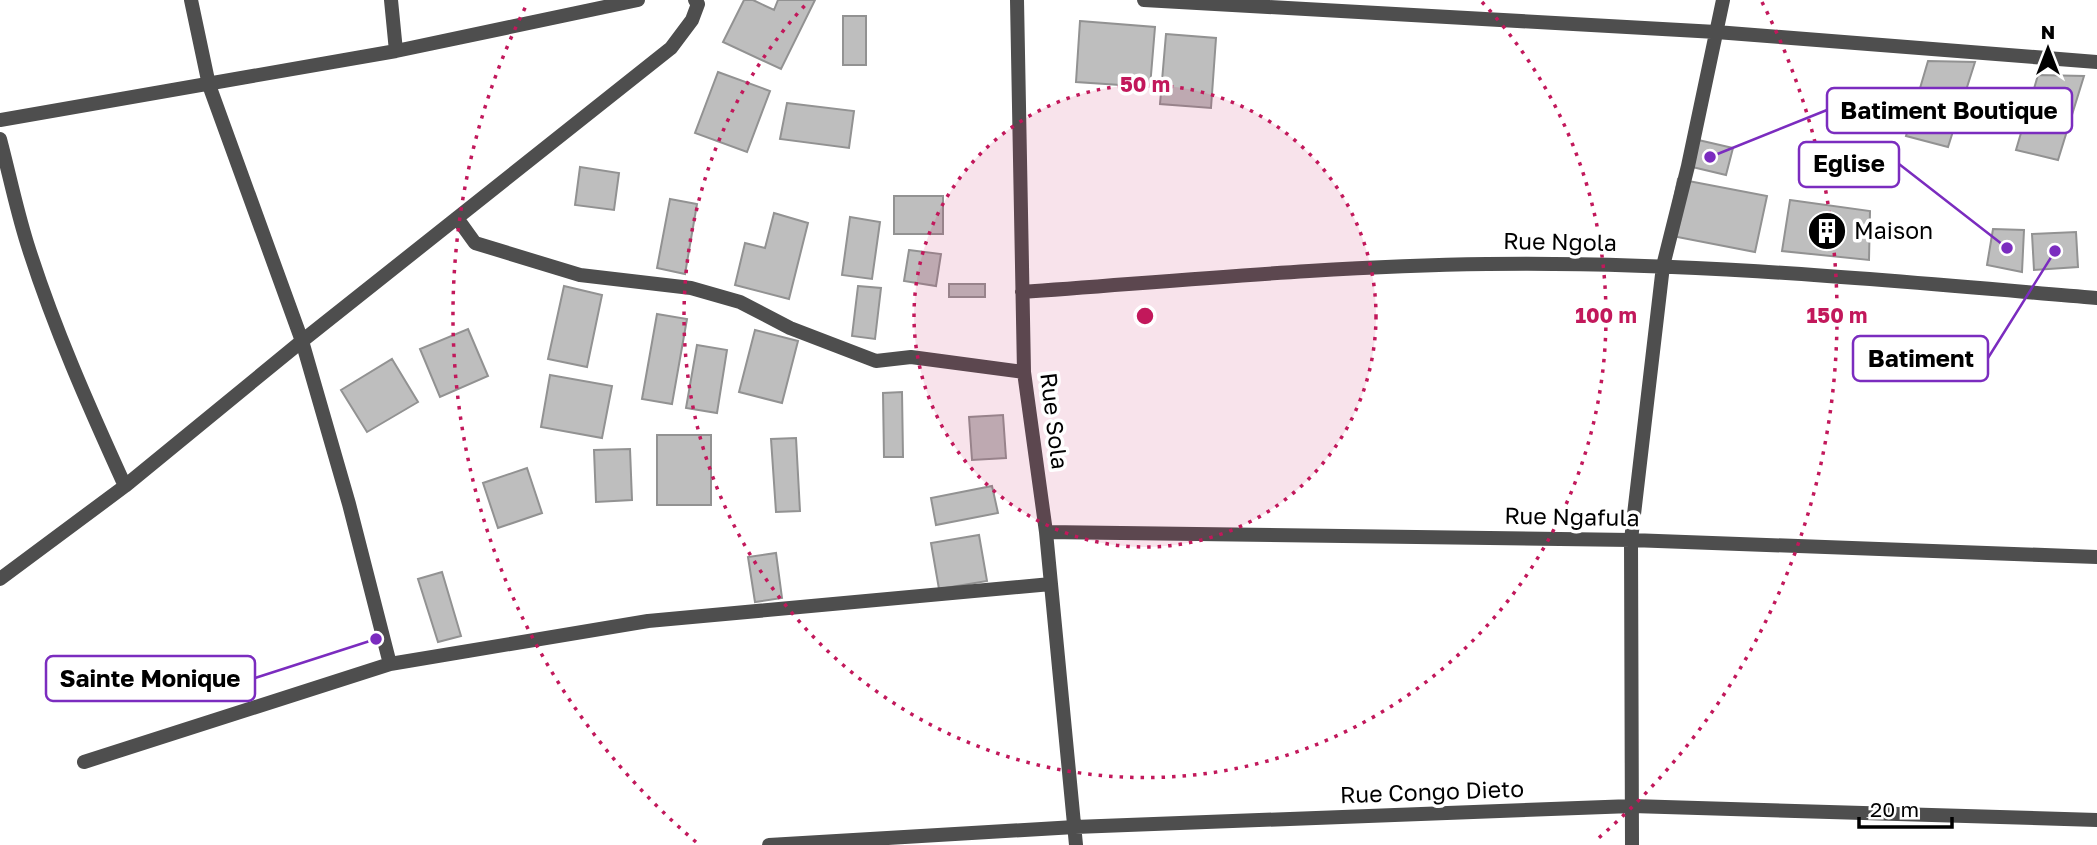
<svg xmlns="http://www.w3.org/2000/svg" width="2097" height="845" font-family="'Golos Text',sans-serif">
  <rect width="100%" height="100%" fill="#fff"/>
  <path fill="#bebebe" stroke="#929292" stroke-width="2" d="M744,0h9l21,10 4,-10h37l-34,69 -58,-27z
    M843,16h23v49h-23z
    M1080,21l75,6 -5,60 -74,-5z
    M1166,34l50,4 -5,70 -51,-4z
    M1928,61l47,1 -27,85 -42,-11z
    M718,72l52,19 -23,61 -52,-19z
    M2038,75l46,1 -26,84 -42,-10z
    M787,103l67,8 -5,37 -69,-9z
    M1694,139l39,9 -7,27 -38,-9z
    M580,167l39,6 -5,37 -39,-5z
    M1678,179l89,17 -12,56 -88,-17z
    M894,196h49v38h-49z
    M670,199l27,5 -12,70 -28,-6z
    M1790,200l80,11 -1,49 -87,-9z
    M774,213l34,10 -19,76 -54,-14 10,-42 20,5z
    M850,217l30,5 -8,57 -30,-4z
    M1993,229l31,1 -2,42 -35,-7z
    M2076,232l2,35 -44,3 -2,-36z
    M909,250l32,4 -5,32 -32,-5z
    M949,284h36v13h-36z
    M564,286l38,9 -15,72 -39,-8z
    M858,286l23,2 -6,51 -23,-3z
    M657,314l30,5 -15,85 -30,-5z
    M468,329l20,47 -48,21 -20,-48z
    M755,330l43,11 -16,62 -43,-11z
    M697,345l30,5 -10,63 -31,-5z
    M392,359l26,43 -51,30 -26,-42z
    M550,375l62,11 -10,52 -61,-11z
    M902,392l1,65h-19l-1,-64z
    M1003,415l3,43 -34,2 -3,-43z
    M657,435h54v70h-54z
    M796,438l4,73 -24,1 -5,-73z
    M630,449l2,51 -36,2 -2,-52z
    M527,468l15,45 -44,15 -15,-45z
    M992,486l6,27 -62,12 -5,-27z
    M979,535l8,46 -48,8 -8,-46z
    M776,553l6,45 -27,4 -7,-45z
    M442,572l19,64 -23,6 -20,-63z"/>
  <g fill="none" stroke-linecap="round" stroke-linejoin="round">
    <path stroke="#4e4e4e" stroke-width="14" d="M191,0l18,85 93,256 47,163 41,160
      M391,0l5,51
      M1017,0l7,372 22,160 30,313
      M1144,0l572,32 381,30
      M0,120l396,-69 242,-51
      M0,139c9,34 16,69 27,104 26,83 62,164 98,243
      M457,218l18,25 105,32 111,13 49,14 50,26 86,33 35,-4 113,15
      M1022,292c155,-11 309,-26 465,-28 203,-3 407,17 610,34
      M1046,532l585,8 466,17
      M0,579l125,-93 177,-145 369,-293 21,-28 6,-16 -3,-4
      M84,762l306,-98 258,-43 403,-37
      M769,845l306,-18 557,-21 465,14
      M1632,845l-1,-305 32,-274 25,-100 35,-166"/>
  </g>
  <circle cx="1145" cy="316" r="231" fill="#c2185b" fill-opacity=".12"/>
  <g fill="none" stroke="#c2185b" stroke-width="3.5" stroke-dasharray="3.5 7">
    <circle cx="1145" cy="316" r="231"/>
    <path d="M1482 2A461 461 0 1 1 808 2"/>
    <path d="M696 842A692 692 0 0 1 528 2M1762 2A692 692 0 0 1 1594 842"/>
  </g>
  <defs>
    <g id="building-disc" transform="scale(2.0125)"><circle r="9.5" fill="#000" stroke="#fff"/><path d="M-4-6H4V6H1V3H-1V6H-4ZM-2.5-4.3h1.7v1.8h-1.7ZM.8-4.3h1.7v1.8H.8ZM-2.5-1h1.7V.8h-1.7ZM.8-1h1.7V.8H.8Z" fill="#fff"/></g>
  </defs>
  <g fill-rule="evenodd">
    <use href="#building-disc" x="1827" y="231"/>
  </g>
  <g text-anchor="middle" stroke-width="7" stroke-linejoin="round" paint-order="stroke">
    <g font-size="23" fill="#000" stroke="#fff" text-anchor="start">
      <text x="1854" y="239">Maison</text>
    </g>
    <g font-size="23" fill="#000" stroke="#fff">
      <text transform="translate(1560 242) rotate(1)" y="8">Rue Ngola</text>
      <text transform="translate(1054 421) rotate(83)" y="8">Rue Sola</text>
      <text transform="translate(1572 517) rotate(1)" y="8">Rue Ngafula</text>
      <text transform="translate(1432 792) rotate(-2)" y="8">Rue Congo Dieto</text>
    </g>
  </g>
  <circle cx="1145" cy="316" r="10" fill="#c2185b" stroke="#fff" stroke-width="3.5"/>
  <g font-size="21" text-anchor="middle" font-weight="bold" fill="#c2185b" stroke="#fff" stroke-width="7" stroke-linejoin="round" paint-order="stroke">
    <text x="1145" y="92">50 m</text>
    <text x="1606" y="323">100 m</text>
    <text x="1837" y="323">150 m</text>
  </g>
  <path fill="none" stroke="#7b2cbf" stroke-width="2.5" d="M1710 157L1827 110M2007 248L1899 164M2055 251L1988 358M376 639L255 678"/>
  <g fill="#7b2cbf" stroke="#fff" stroke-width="2.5">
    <circle cx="1710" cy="157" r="7"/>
    <circle cx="2007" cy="248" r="7"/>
    <circle cx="2055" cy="251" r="7"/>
    <circle cx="376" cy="639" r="7"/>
  </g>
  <g fill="#fff" stroke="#7b2cbf" stroke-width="2.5">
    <rect x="1827" y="88" width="245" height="45" rx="7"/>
    <rect x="1799" y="142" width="100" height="45" rx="7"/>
    <rect x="1853" y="336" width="135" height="45" rx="7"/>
    <rect x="46" y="656" width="209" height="45" rx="7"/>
  </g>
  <g font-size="24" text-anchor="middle" font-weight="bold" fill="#000">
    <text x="1949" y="119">Batiment Boutique</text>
    <text x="1849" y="172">Eglise</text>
    <text x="1921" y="367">Batiment</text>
    <text x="150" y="687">Sainte Monique</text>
  </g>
  <g transform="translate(2048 49)" stroke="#ffffff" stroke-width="5" paint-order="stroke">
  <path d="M0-5L12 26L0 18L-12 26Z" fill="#000000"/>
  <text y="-10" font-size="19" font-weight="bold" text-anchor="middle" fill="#000000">N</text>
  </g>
  <path d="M1859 817v10h93v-10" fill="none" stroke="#000000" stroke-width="3.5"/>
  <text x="1870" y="817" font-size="21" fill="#000000" stroke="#ffffff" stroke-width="5" paint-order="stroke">20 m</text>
</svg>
